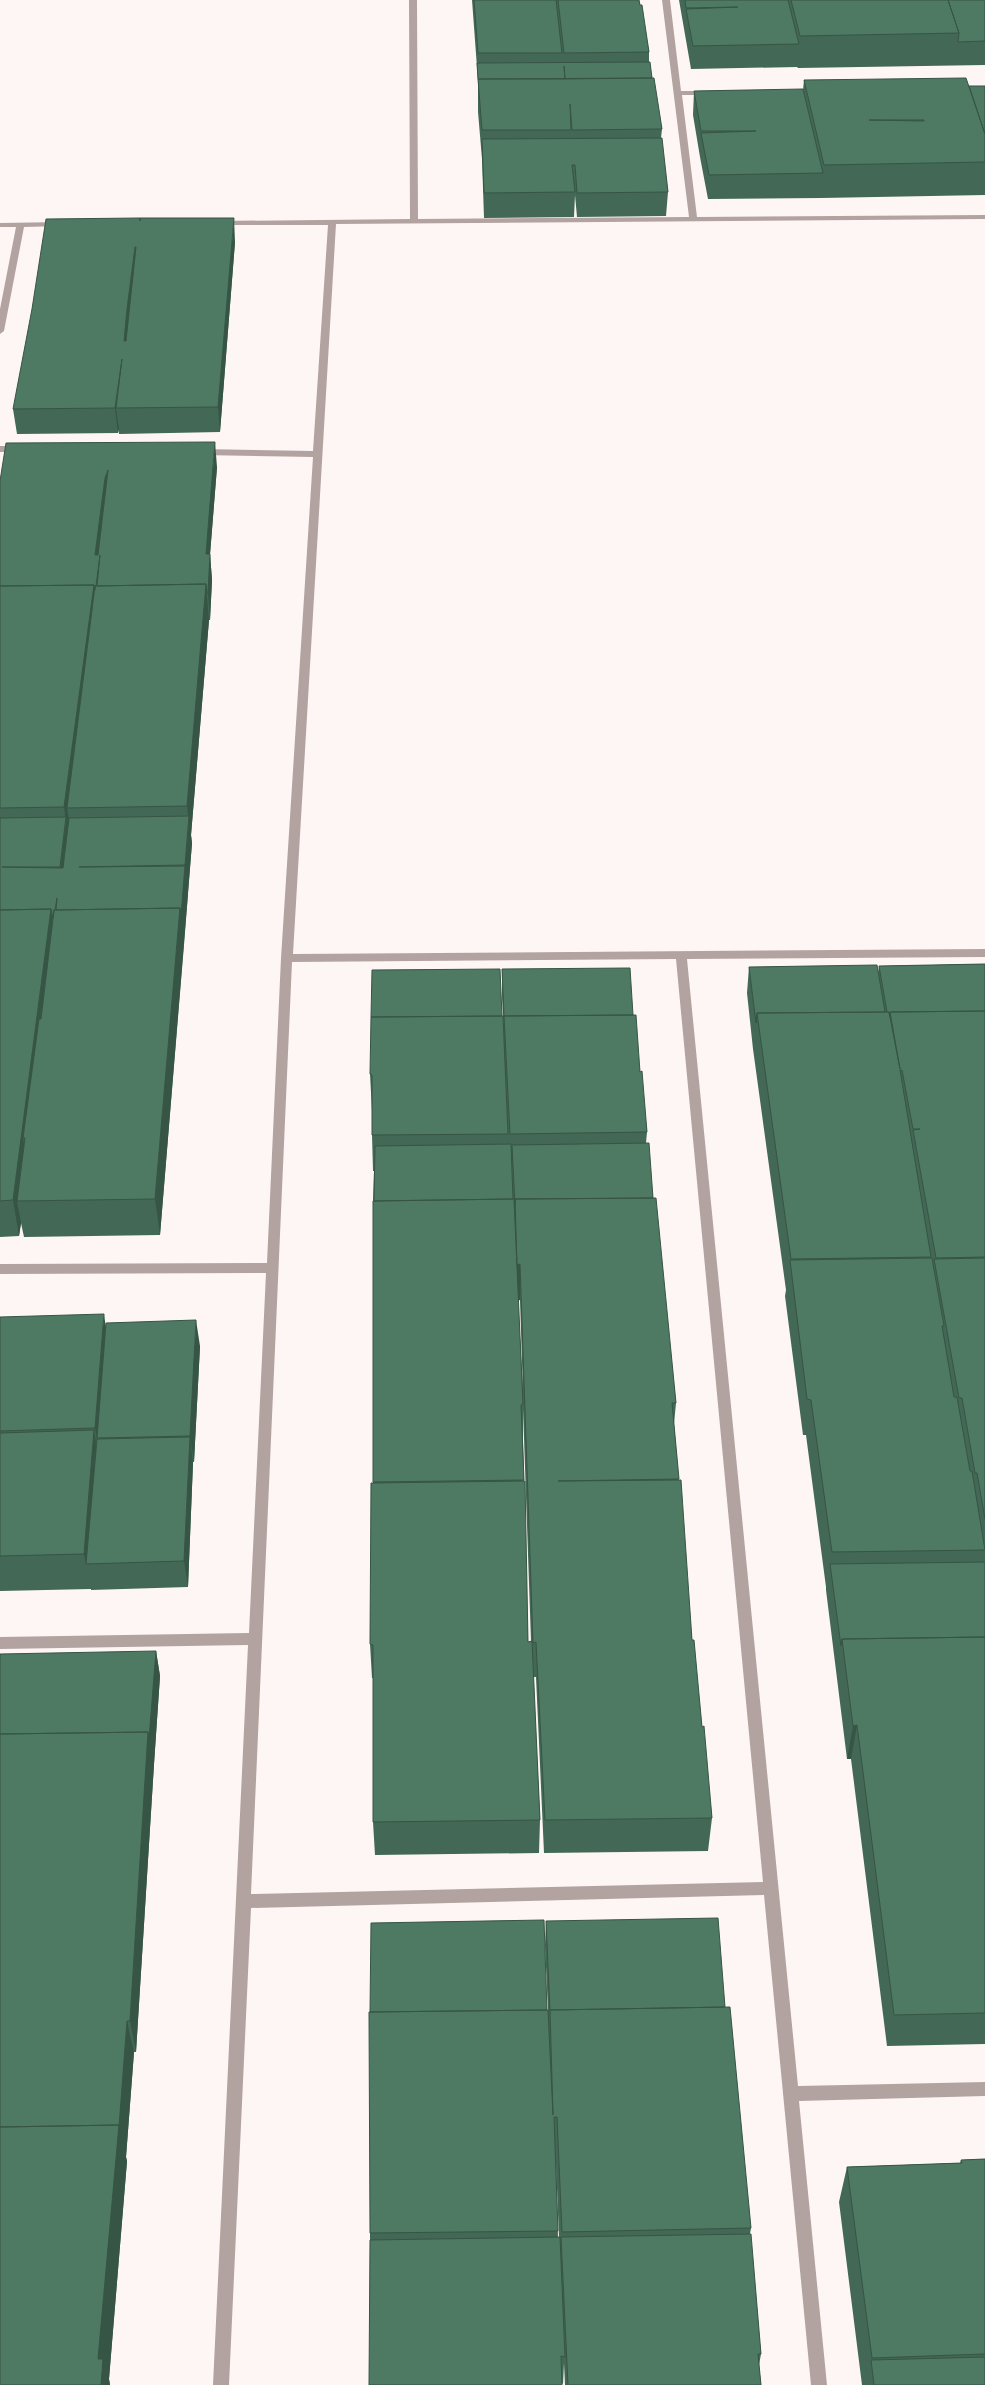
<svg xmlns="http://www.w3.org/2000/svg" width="985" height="2385" font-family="Commissioner,sans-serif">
  <rect width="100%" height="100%" fill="#fef6f5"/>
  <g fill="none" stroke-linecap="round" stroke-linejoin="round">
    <path fill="#b3a3a0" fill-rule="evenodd" d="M409,0h8l1,219 271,-2 -27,-217h8l11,91h29l4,2 -4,2h-28l15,122 288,-2v4l-649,5 -43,730 692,-5v8l-298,2 111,1127 187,-4v14l-186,5 28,284h-16l-47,-490 -513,13 -22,477h-16l35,-740 -248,4v-12l249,-4 17,-360 -266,1v-10l267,-1 14,-305 32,-501 -112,-2 -4,-3 4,-3 112,2 15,-226h-110l-4,-2 4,-2 192,-2zM676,959l87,923 -512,12 41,-932z
      M60,222l4,2 -1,2 -39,1 -20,104 -4,3v-25l16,-82h-16v-4z
      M0,446h21l4,3 -4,3h-21z"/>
  </g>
  <path fill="#436855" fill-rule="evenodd" d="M472,0h167l10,52v10l13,67 -1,9 7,54 -2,24 -89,1 -2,-22 -1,22 -90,1 -2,-59 -4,-47v-31z
    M679,0h306v65l-187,3 -1,-1 -106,2z
    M804,80l165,6h16v109l-164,3v-1v1l-113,1 -8,-42 -7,-42 1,-24 109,-1z
    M140,221l95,21 -15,190 -101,2v-5l-1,4 -101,1 -4,-25z
    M217,467l-7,87 2,26 -2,40h-1l-18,215 1,8 -8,102 -24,290 -136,2 -3,-14 -2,13 -19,1v-756z
    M985,964v1080l-98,2 -36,-287h-4l-21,-169v-3l-20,-152h-3l-18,-139 1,-6 -33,-241 -6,-56 2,-26 129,6 1,-7z
    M502,969l131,46 14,117 -1,11 7,55 23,205 -2,21 18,216 20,178 -4,33 -164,2 -8,-176h-3l7,143 -1,33 -164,2 -2,-33v-144h-1l-2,-34 3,-161v-282l1,-30h-1l-1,-36v-24l-2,-37 132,-58 2,23 -2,-43zM512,1170v1l1,28zM518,1300h2l3,92zM523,1409l8,232 -3,1 -5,-202z
    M0,1317l106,9 94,20 -6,116h-1l-5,125 -97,3v-2v1l-91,2z
    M156,1651l4,25 -6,88 -18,288h-2l-8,105 1,4 -18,218 1,6h-110z
    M546,1921l179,86 26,221 -1,6 11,120 -2,11 2,20h-196l-1,-22 -1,21 -193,-144v-7l177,-223h1l-3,-65zM556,2163l3,74h-1z
    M985,2159v226h-123l-23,-183 8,-35 113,-4 1,-3z"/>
  <path fill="#375545" d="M234,218l1,24 -15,190 -2,-25z
    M135,247l3,25 -11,94 -3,-25 3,-32z
    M122,359l-6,49 3,21 -1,4 -3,-25z
    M215,442l2,25 -9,113 -2,-26z
    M108,470l3,26 -44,312 4,22 -7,63 -4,-26 6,-45 -2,-15 31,-252 10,-77z
    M210,554l2,26 -2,40 -2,-27z
    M206,584l3,36 -18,215 1,8 -4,49 -3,-27 4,-42 -2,-17z
    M185,866l3,27 -28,342 -5,-36 25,-291z
    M51,909l6,37 -32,192h-2l5,29 -11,34 4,22 -2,13 -6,-36z
    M520,1264v36l-3,1v-36z
    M104,1314l5,36 -12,88 4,25 -6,-35z
    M196,1320l4,26 -6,116 -4,-26z
    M94,1430l6,35 -14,99 5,25 -7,-35z
    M190,1437l3,26 -5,124 -4,-26z
    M156,1651l4,25 -6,88 -18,288 -6,-31 18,-289z
    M857,1725l-6,34h-4l6,-33z
    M127,2021l7,31 -8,105 1,4 -18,218 1,6h-9l-3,-26z"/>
  <path fill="#4e7963" stroke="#375545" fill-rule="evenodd" d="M474,0h82l6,53h-84z
    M558,0h81l1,5h2l7,47 -85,1z
    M685,0h103l11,44 -106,2 -7,-37 52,-2 -52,1z
    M791,0h157l11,33 -159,3z
    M948,0h37v41l-27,1 1,-9z
    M650,62l2,16 -87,1 -1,-13 1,13h-87l-1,-16z
    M654,78l8,51 -90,1 -2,-26 1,26h-89l-4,-51z
    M966,78l19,56v28l-161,3 -20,-85zM869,120h55v1z
    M969,86h16v48z
    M803,89l20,84 -114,2 -8,-42 55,-2h-55l-7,-40z
    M662,138l6,54 -91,1 -2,-28h-3l3,27 -91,1 -2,-54z
    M140,218v3v-3h94l-16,189 -102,1 6,-49 -7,49 -102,1 19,-100 14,-90zM135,247h1l-10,94h-2l3,-32z
    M215,442l-9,112h4l-2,39h-1l-1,-9 -109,2 3,-31 -4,31h-1v4l-1,-5 -94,1v-105l6,-38zM108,470l-10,85h-3l10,-77z
    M206,584l-19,222 -120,2 28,-222z
    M94,585l-30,222 -64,1v-222z
    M189,816l-4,49 -106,2 106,-1 -4,50 -1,-8 -124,2 1,-12 -2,12h-1l-1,8 -2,-9 -51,1v-92l66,-1 -6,50h-58l58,1h3l6,-50z
    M180,908l-25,291 -138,2 8,-63h-2l16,-119h2l13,-109z
    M51,909l-38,291 -13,1v-291z
    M985,964v47l-95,1v5l-1,-5h-2l-8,-46z
    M877,965l8,47 -128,1 -1,10 -7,-56z
    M630,968l3,47 -129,1 -2,-47z
    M500,969l2,47 -131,1 1,-47z
    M985,1011v246l-49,1 -23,-128 7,-1h-7l-11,-59h-2l31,187 -140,2 -34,-246 132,-1 11,57 -10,-57z
    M636,1015l4,57 2,-1 5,61 -137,2 -6,-118z
    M503,1016l5,118 -136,1v-60l-2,-1 1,-57z
    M649,1143l4,55 -138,1v7l-3,-61z
    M511,1144l2,55 -139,2 1,-55z
    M656,1198l20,205h-4l7,76 -121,2 123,-1 11,160h2l8,87 2,-1 8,92 -167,2 -9,-178 -3,1 -13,-379 -3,1 -2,-66z
    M514,1199l9,205 -2,1 3,75 -151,2v-281z
    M932,1258l12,68h-2l12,71h3l13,74h2l13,79 -153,2 -21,-152 -4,-1 -17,-139z
    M985,1258v261l-8,-46h-2l-13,-75h-3l-25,-139z
    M104,1314l-9,114 -95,3v-114z
    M196,1320l-6,116 -93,2 9,-115z
    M94,1430l-10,124 -84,2v-123z
    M190,1437l-6,124 -98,3 11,-125z
    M525,1481l3,161 4,-1 8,179 -167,2v-177l-3,-1 1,-161z
    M985,1562v75l-143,2 -1,7 -11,-82z
    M985,1637v376l-91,2 -37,-290 -4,1 -11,-87z
    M156,1651l-7,88 -1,-7 -148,2v-80z
    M148,1732l-18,289h-3l-8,106v-2l-119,2v-393z
    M718,1918l7,89 -175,3 -4,-89z
    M544,1920l3,90 -177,2 1,-89z
    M730,2007l21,221 -189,4 -5,-115h-3l4,114 -188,2 -1,-221 179,-2 5,105 -3,-105z
    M119,2125l-21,234h5l-2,26h-101v-258z
    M985,2159v195l-113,4 -25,-191 115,-4 -1,-3z
    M751,2234l10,120h-3l3,31h-193l-7,-148z
    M560,2237l5,120 -4,-1 1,29h-193l1,-145z
    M985,2357v28h-111l-3,-25z"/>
</svg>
